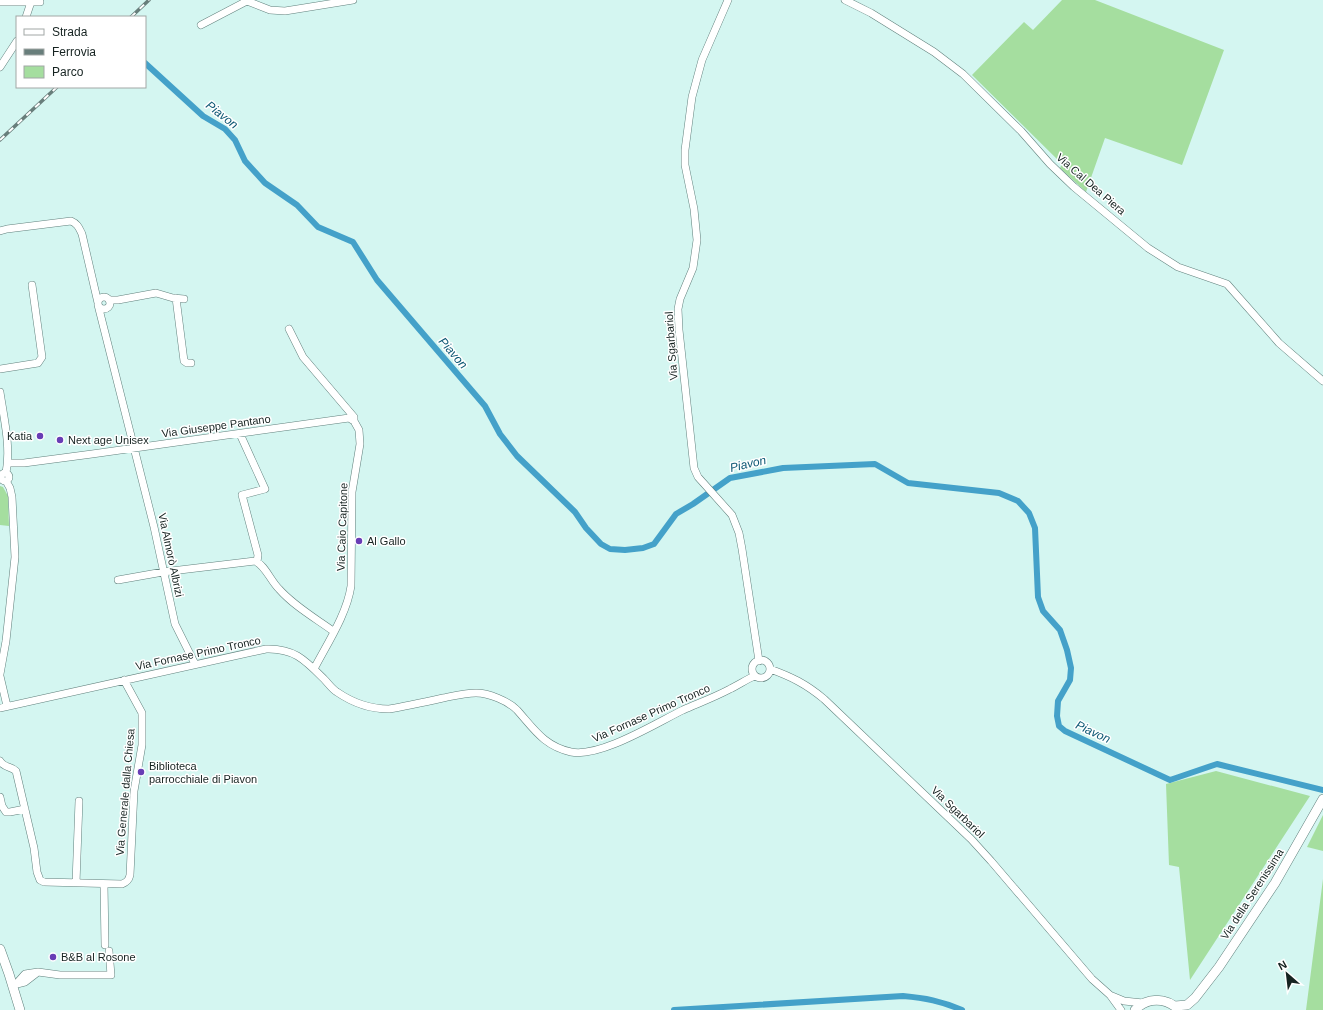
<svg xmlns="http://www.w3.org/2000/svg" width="1323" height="1010" font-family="Helvetica,sans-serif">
  <rect width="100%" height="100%" fill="#d4f6f1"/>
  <path fill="#a5de9f" d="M1062,0h33l129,50 -42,115 -77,-27 -19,54 -26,-24 2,-4 -90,-89 52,-53 9,8z
    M0,486l3,1 5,9 1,30 -9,-1z
    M1216,771l94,25 -120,184 -11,-113 -10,-2 -3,-81z
    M1323,815v36l-16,-4z
    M1323,879v131h-17z"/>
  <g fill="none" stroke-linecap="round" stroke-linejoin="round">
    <path stroke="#44a1c9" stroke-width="6" d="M145,63l58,53 22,13 10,11 10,21 20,22 32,22 21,22 35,15 24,38 108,126 15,28 17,22 58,56 11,16 15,16 9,5 15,1 18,-2 11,-4 22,-30 17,-10 37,-26 53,-10 92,-4 33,19 91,10 19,8 11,12 6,15 3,69 5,14 17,19 7,20 4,18 -1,12 -12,21 -1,15 2,10 6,5 105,49 47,-16 106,26
      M674,1010l229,-14c22,2 38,5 59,14"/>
    <g stroke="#61817d" stroke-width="8">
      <path id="minor" d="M728,0l-26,60 -10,37 -7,53v15l9,44 3,31 -4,28 -13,31 -2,10 1,21 15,138 4,9 9,10 25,28 7,18 3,16 17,112
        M845,0l26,13 63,39 29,22 58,57 29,33 24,23 74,61 30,19 49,17 52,59 44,38
        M0,2h31l-5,15
        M31,2h9
        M201,25l46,-24 23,9 15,1 68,-11
        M0,67l17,-26
        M0,231l7,-2 64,-8c7,3 8,7 11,13l16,69
        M98 303a6 6 0 1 1 12 0a6 6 0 1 1-12 0Z
        M176,298l8,63 3,2h4
        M109,300h9l38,-7 17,5 11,1
        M98,305l56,222 21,97 20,40
        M289,329l14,28 51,60v4l5,9 1,14 -8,48 -1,94c-4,28 -24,58 -37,83
        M0,369l38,-6 4,-6 -10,-72
        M0,392c4,27 11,55 6,81
        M240,434l25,55 -23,6 16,60 -1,7
        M8,463h16l68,-9 257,-36 5,3
        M1 477a4 4 0 1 1 8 0a4 4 0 1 1-8 0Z
        M118,580l45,-8 92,-11c10,4 15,19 24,28 15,17 36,29 54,42
        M752 669a9 9 0 1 1 18 0a9 9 0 1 1-18 0Z
        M770,669c22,8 36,15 54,30l147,140 20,22 101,118 18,16 11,15
        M0,674l6,-33 9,-84 -3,-60 -2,-9 -4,-7
        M0,676l7,30
        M0,708l266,-59c28,-1 39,11 58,30 4,4 8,10 13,13 16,11 33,17 52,17 18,-3 36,-7 54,-11 10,-2 22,-5 33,-5 13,0 32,8 41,17 17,19 27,36 54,42 29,6 85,-29 112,-42 16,-7 32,-13 47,-21 8,-4 16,-9 24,-13
        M0,761c4,7 11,5 16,10l18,77 3,24 3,8 4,2 78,2c5,-2 7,-4 8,-9l4,-84 8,-46v-32l-18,-33
        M0,797l2,9 4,6h4l15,-3
        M76,883l3,-82
        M104,884l1,61
        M38,972l22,3h51l-2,-24
        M13,985l12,-3 13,-10 -13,2 -9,10
        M1112,996l12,5 19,2"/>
    </g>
    <g stroke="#61817d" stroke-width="10">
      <path id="secondary" d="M0,949l9,25 11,36
        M1175,1006l12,-1 8,-7 24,-31 56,-84 48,-84
        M1135,1010c12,-13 31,-13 44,0"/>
    </g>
    <use href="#minor" stroke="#fff" stroke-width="7"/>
    <use href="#secondary" stroke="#fff" stroke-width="9"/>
    <g stroke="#687e7b" stroke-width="3.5">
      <path id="rail" d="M131,17l18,-17
        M0,140l57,-53"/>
    </g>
    <use href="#rail" stroke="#fff" stroke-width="2" stroke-dasharray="6" stroke-linecap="butt"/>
  </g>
  <g fill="#683db5" stroke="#fff" stroke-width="1.5">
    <circle cx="40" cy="436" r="4"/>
    <circle cx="60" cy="440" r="4"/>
    <circle cx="359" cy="541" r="4"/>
    <circle cx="141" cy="772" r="4"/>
    <circle cx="53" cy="957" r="4"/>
  </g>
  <g text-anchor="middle" stroke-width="3" stroke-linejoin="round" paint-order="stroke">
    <g font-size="11" fill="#162321" stroke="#fff">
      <text transform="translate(1091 184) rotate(41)" y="4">Via Cal Dea Piera</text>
      <text transform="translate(671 346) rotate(-94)" y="4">Via Sgarbariol</text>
      <text transform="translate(216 426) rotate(-8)" y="4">Via Giuseppe Pantano</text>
      <text transform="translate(342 527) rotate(-88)" y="4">Via Caio Capitone</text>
      <text transform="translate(171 555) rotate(78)" y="4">Via Almorò Albrizi</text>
      <text transform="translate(198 653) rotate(-12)" y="4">Via Fornase Primo Tronco</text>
      <text transform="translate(651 713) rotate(-24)" y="4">Via Fornase Primo Tronco</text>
      <text transform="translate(125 792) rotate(-85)" y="4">Via Generale dalla Chiesa</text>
      <text transform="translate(958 812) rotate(44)" y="4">Via Sgarbariol</text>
      <text transform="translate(1252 894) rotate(-57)" y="4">Via della Serenissima</text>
    </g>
    <g font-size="11" fill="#162321" stroke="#fff" text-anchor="start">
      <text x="32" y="440" text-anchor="end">Katia</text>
      <text x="68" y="444">Next age Unisex</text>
      <text x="367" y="545">Al Gallo</text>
      <text x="149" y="770">Biblioteca<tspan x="149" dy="13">parrocchiale di Piavon</tspan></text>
      <text x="61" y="961">B&amp;B al Rosone</text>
    </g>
    <g font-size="12" font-style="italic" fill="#0d5874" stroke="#fff">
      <text transform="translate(222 115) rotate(38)" y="4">Piavon</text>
      <text transform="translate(453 353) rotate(49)" y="4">Piavon</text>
      <text transform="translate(748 464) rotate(-13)" y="4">Piavon</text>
      <text transform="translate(1093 732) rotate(25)" y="4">Piavon</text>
    </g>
  </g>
  <rect x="16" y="16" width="130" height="72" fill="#ffffff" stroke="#a2a7a6"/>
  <rect x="24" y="29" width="20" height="6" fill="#ffffff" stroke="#a2a7a6"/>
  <text x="52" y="36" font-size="12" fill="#162321">Strada</text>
  <rect x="24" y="49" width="20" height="6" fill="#687e7b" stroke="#a2a7a6"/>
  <text x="52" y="56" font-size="12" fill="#162321">Ferrovia</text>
  <rect x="24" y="66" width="20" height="12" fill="#a5de9f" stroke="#a2a7a6"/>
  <text x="52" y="76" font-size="12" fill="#162321">Parco</text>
  <g transform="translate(1287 974) rotate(332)" stroke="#ffffff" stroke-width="3" paint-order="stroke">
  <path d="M0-3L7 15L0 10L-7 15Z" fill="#162321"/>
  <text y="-6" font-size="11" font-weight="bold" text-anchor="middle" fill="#162321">N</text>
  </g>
</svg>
